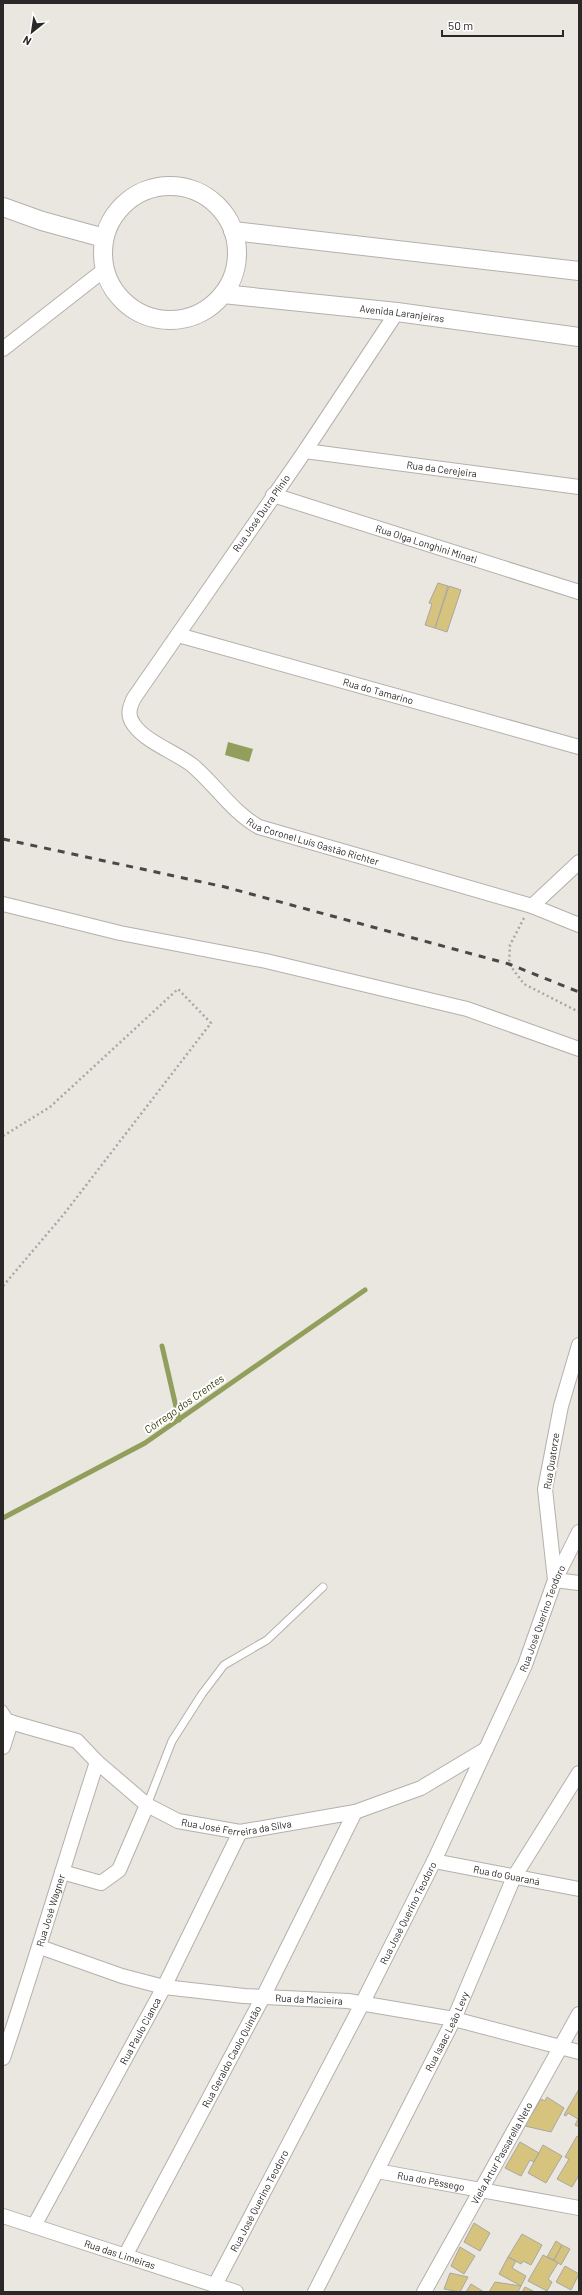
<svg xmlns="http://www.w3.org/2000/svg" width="582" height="2295" font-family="Barlow,sans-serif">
  <rect width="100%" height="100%" fill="#eae6e0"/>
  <path fill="#929f5c" d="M228,742l25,7 -4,13 -24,-7z"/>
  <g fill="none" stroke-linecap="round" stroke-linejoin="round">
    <path stroke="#929f5c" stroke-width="5" d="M162,1346l17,74
      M3,1518l142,-75 220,-153"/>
  </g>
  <path fill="#d6c47e" stroke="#a9a7a1" d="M438,583l10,3 -13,42 -10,-3 7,-21 -3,-1z
    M449,586l12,4 -14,42 -12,-4z
    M579,2089v38l-4,-2 3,-6 -10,-6 -2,3 -2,-1z
    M547,2097l17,11 -13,24 -26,-6 16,-27 4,2z
    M577,2136l2,1v38l-7,12 -15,-8 12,-20 -4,-2z
    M520,2142l19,11 -5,9 -4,-2 -9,16 -16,-8z
    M543,2145l19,11 -16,27 -18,-10z
    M474,2223l16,10 -10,18 -16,-9z
    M522,2234l20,11 -11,20 -8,-4 -2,3 -13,-7z
    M556,2241l6,4 -8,15 -7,-3z
    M562,2245l8,4 -9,16 -7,-5z
    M460,2247l15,9 -11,18 -13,-8z
    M543,2255l15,8 -10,16 4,3 -5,9 -19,-10z
    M508,2257l8,4 -4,7 14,8 -5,10 -22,-12z
    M565,2266l14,8 -8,16 -15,-8z
    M450,2273l18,4 -8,15 -16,-3z
    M495,2282l26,4 -3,6h-29z
    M471,2284l13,8h-18z
    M525,2287l10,5h-13z"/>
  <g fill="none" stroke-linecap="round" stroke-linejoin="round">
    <g stroke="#b5b0ab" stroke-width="9">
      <path id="service" d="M3,1709l8,12
        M147,1805l25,-64 30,-47 22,-29 43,-25 56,-53"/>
    </g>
    <g stroke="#b5b0ab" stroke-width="16">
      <g id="minor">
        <path id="s1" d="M397,312l-92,139 -171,247c-5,10 -7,18 0,27 12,17 41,27 58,40 23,19 40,47 67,62l273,79 47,19"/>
        <path d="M3,349l101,-79"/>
        <path id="s2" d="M305,451l274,36"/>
        <path id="s3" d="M273,495l306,97"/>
        <path id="s4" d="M178,635l401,112"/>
        <path d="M3,904l117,29 146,28 201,48 112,40"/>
        <path d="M532,906l47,-44"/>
        <path d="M579,1345l-18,61 -16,83 10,91 24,3"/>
        <path id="s5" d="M3,1720l74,21 20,21 50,43 31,16 62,11 115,-20 66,-24 65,-39"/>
        <path d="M3,1747l8,-25"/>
        <path id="s6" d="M434,1861l145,28"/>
        <path d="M62,1872l39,11 18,-13 28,-65"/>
        <path id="s7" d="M40,1947l82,29 42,11 80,9 104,5 106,18 125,33"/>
        <path id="s8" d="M3,2058c33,-98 62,-198 94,-296"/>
        <path id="s9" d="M377,2171l202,37"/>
        <path id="s10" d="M3,2216l233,76"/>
        <path id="s11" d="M34,2226l130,-239 76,-155"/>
        <path id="s12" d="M125,2256l138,-259 92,-185"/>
        <path id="s13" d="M215,2285l147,-281 72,-143 91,-196 30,-85 24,-48"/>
        <path id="s14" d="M315,2292l139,-273 60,-142 65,-104"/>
        <path id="s15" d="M424,2292l155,-278"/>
      </g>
    </g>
    <g stroke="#b5b0ab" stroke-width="20">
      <g id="tertiary">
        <circle cx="170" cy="253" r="67"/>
        <path d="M3,207l39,14 62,17"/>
        <path d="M233,231l346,40"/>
        <path id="s16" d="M223,294l174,18 182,25"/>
      </g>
    </g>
    <path stroke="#aaa7a2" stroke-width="2.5" stroke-dasharray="2 3" stroke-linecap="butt" d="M524,918l-14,27 -1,19 15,20 55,28
      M3,1136l47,-29 128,-118 33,34 -147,191 -61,72"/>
    <use href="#service" stroke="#fff" stroke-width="7"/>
    <use href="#minor" stroke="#fff" stroke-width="14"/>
    <use href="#tertiary" stroke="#fff" stroke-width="18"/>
    <path stroke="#4a4845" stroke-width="3" stroke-dasharray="7 7" stroke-linecap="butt" d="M3,839l222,48 284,77 70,28"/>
  </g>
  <g text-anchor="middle" stroke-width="4" stroke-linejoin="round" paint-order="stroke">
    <g font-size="10" fill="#2b2927" stroke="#fff">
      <text dy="4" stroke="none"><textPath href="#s16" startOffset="180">Avenida Laranjeiras</textPath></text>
      <text dy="4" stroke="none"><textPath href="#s2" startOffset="138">Rua da Cerejeira</textPath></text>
      <text transform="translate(261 513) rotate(-55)" y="4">Rua José Dutra Plínio</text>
      <text dy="4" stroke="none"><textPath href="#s3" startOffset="161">Rua Olga Longhini Minati</textPath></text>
      <text dy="4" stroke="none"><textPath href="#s4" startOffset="208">Rua do Tamarino</textPath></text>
      <text dy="4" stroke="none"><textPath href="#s1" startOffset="714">Rua Coronel Luís Gastão Richter</textPath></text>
      <text transform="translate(551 1461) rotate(-81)" y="4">Rua Quatorze</text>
      <text dy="4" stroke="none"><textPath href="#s13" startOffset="743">Rua José Querino Teodoro</textPath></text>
      <text dy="4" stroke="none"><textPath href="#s5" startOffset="266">Rua José Ferreira da Silva</textPath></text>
      <text dy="4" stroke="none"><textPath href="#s6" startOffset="74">Rua do Guaraná</textPath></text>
      <text dy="4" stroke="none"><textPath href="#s8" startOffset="155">Rua José Wagner</textPath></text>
      <text dy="4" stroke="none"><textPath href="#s13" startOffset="419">Rua José Querino Teodoro</textPath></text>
      <text dy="4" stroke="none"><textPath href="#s7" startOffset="276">Rua da Macieira</textPath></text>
      <text dy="4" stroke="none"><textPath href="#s11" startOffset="222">Rua Paulo Cianca</textPath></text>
      <text dy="4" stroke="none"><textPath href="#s14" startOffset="292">Rua Isaac Leão Levy</textPath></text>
      <text dy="4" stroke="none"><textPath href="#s12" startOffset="226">Rua Geraldo Caolo Quintão</textPath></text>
      <text dy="4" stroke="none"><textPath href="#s15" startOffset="159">Viela Artur Passarella Neto</textPath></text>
      <text dy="4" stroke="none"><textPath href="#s9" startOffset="55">Rua do Pêssego</textPath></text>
      <text dy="4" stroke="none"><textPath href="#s13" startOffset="95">Rua José Querino Teodoro</textPath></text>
      <text dy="4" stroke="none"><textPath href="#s10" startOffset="123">Rua das Limeiras</textPath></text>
    </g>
    <g font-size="11" font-style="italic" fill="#333b06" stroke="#fff">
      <text transform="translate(184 1404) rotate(-35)" y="4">Córrego dos Crentes</text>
    </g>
  </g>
  <rect width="582" height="2295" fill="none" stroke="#2b2927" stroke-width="8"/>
  <g transform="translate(32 32) rotate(210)" stroke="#ffffff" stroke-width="3" paint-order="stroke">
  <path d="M0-3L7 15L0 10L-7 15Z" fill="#2b2927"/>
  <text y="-6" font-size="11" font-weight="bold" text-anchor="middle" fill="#2b2927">N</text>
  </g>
  <path d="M442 30v6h121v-6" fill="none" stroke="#2b2927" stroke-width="2"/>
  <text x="448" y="30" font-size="12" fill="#2b2927" stroke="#ffffff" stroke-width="3" paint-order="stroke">50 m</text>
</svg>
